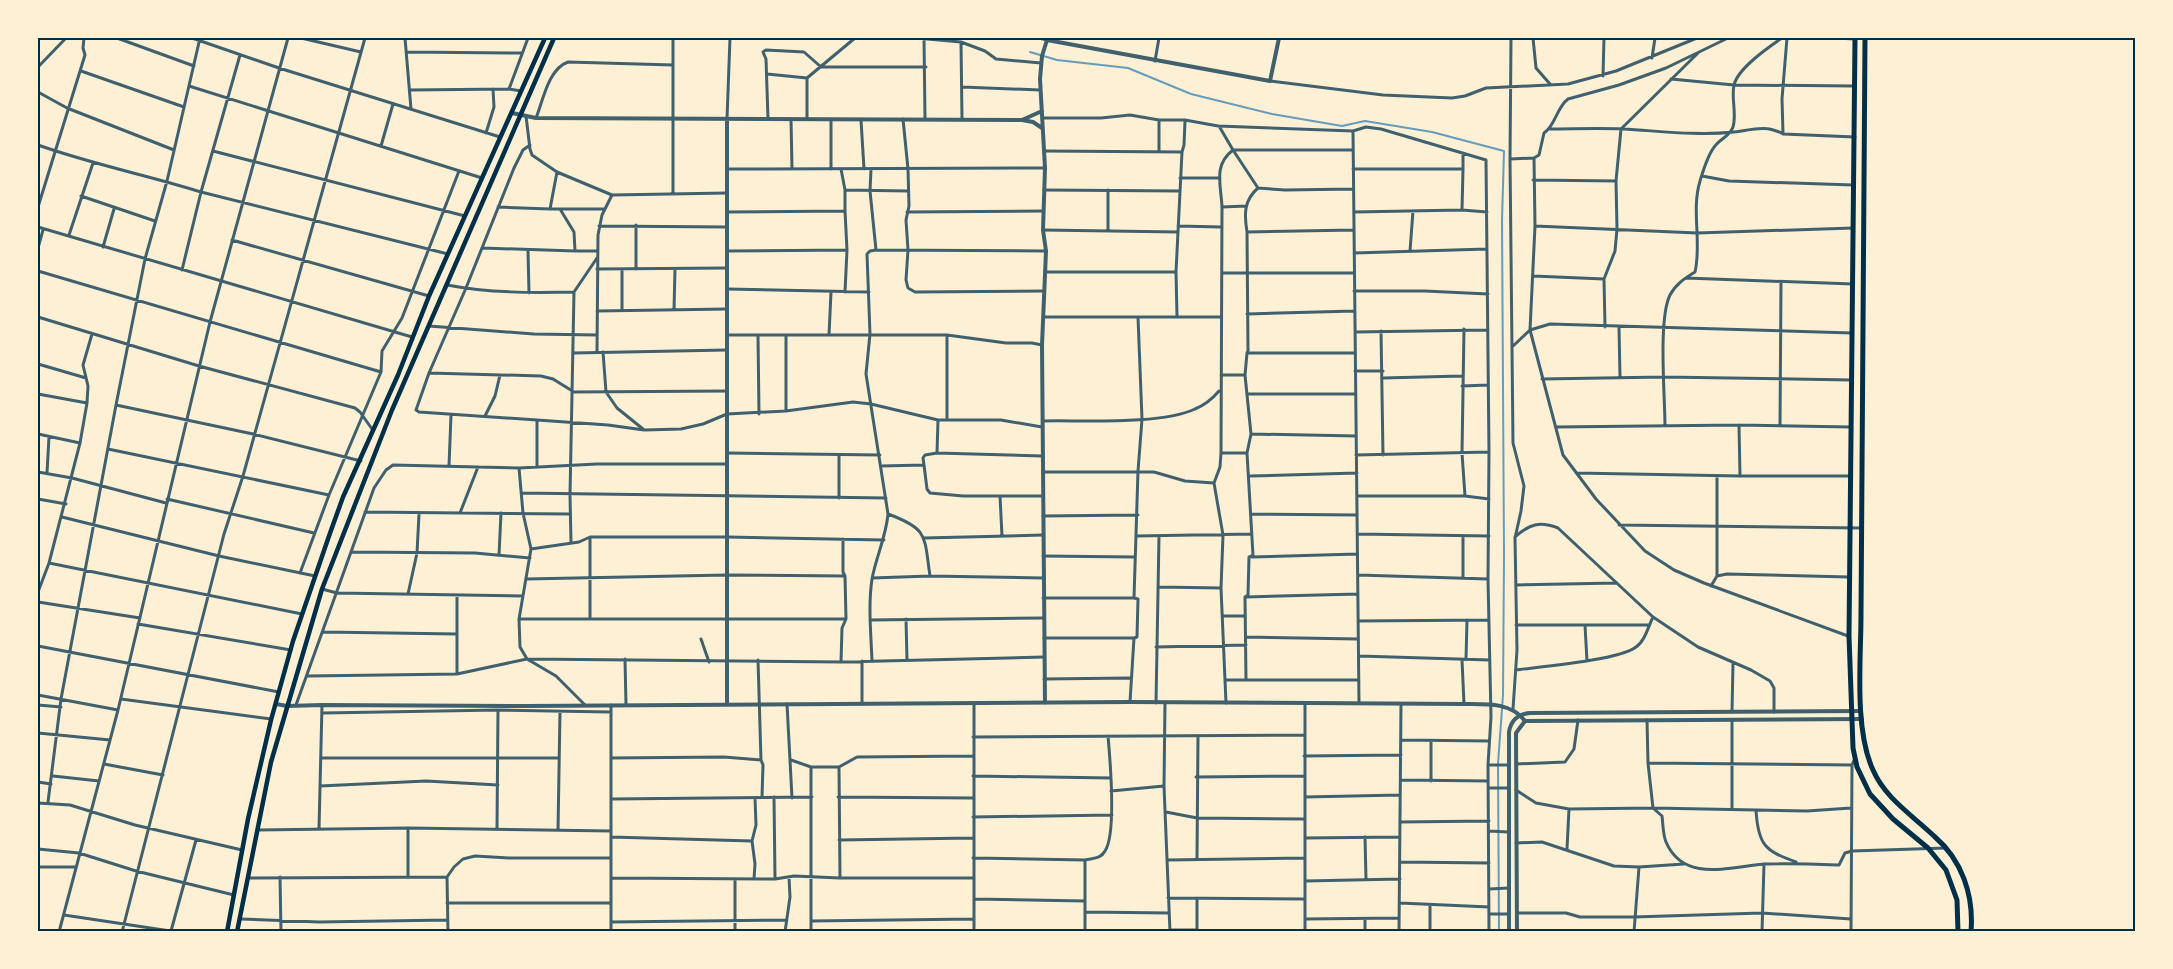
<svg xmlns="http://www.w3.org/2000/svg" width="2173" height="969" font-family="'DejaVu Sans',sans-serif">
  <rect width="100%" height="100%" fill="#fdf0d5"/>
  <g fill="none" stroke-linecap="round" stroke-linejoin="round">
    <path stroke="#669bbc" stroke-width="2" d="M1030,52l27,8 71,8 63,26 81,20 70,12 23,-5 67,11 72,19 -2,69 2,335 -1,140 -5,69 1,168"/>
    <path stroke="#3f606c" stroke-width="3" d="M117,38l77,28
      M192,38l87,30 221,69
      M301,38l60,14
      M405,38l6,71
      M916,38l45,4 24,9 11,8 45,4
      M924,38l1,81
      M1039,38l8,2
      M1511,38l-1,121 3,284 11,43 -3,25 -6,27 2,112 -4,59
      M1533,38l3,30 14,16
      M1836,38l19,1
      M961,42l1,77
      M407,52l114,1
      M1652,58l3,-20
      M1155,61l4,-23
      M38,67l28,-29
      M81,71l103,36
      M767,74l40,4
      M1603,76l1,-38
      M1671,79l63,6 120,1
      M1270,81l113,14 69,3 13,-2 21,-8 82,-4 48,-13 81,-33
      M189,86l293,92
      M962,87l78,3
      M509,89l19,-51
      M410,90l99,-1 12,2
      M38,92l29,16 107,42
      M526,116l4,33 2,6 25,17 55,23 115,-2
      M536,118c7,-17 12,-49 32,-56l105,3
      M1042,118h59l29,-3 29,5h26l33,6 135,5 13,-4 15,2 105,31 3,292 -1,127 3,138 -3,48 1,167
      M727,119l3,-81
      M768,119l-2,-60 -3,-7 3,-2 38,2 17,15h105
      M791,119l1,50
      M807,119v-41l48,-40
      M903,119l5,50 1,37 -3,14 2,30 -2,30 2,8 7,4 129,-1
      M861,120l3,49
      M1159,120v31
      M1219,126l14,24c-20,15 -12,35 -11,57l-1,246 -1,14 -6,16 9,52 -2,53 5,115
      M1549,129c25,0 49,-1 74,0 37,2 74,7 111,3 17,-2 32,-8 49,2l72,3
      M1353,131l6,572
      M486,133l8,-26 -1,-18
      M1783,133l-1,-34 5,-61
      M38,145c53,19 109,30 163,47l247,62
      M530,145l-7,5 -9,18 -48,120 -37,85 -13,37 3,2 118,8
      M381,146l12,-42
      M1233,150l25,38 27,2 68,-1
      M1234,150h119
      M213,151l252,65
      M1044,151l138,1 -6,120 1,44
      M1182,152l2,-7 1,-24
      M1463,153v16
      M1534,158l1,68 -5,104 33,125 33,44 49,52 29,19 30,13 144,53
      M1510,159l24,-1 5,-3 5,-22c12,-8 12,-25 24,-34l51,-14 47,-17 62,-30
      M728,169l317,-1
      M831,169v-49
      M871,169l-1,22 6,59
      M1353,169h110l-1,41
      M1702,176l27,5 124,4
      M1180,178h40
      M1533,180l83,1
      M1258,188c-14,12 -14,26 -11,44l1,119 -1,2h108
      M845,190l63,1
      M1044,190l136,1
      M673,193v-155
      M81,196l74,25
      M38,207l47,-152 -2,-7 1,-10
      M498,207l52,2 7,-37
      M1222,207l24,-1
      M550,209h54
      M560,209l14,23 1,19h22
      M727,212l118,-1v-21l-4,-21
      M907,212l136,-1
      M1354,212l108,-2 25,2
      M599,226l128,1
      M1178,226l43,1
      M1535,226l162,7 156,-5
      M38,227l374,110
      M1043,230l135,2
      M1108,231v-41
      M1247,232l107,-2
      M69,235l24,-72
      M232,240l197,56
      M103,247l11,-38
      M38,248l5,-18
      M483,248l92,3
      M528,250l1,43
      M727,251l120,-1
      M1410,251l3,-40
      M1354,253l133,-4
      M597,269l130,-1
      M622,269v41
      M636,269v-44
      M182,270l19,-78 39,-137
      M38,271l343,101
      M1045,272h131
      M1222,273h132
      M1533,276l71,3
      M1686,278l167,6
      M447,285c42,8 84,8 127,7
      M727,289l142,3
      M1354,291h71l63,3
      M845,292l2,-42 -2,-39
      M674,310l1,-41
      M597,311l130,-2
      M1247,314l108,-3
      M38,317l161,49 156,42 5,4 12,17
      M1043,317h177
      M429,326l105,8 63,1
      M1605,327l-1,-48 11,-28 2,-22 -1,-48 5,-52 77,-76
      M1619,327l1,50
      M1464,329l-2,124 3,43
      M1381,331l2,124
      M1355,332l133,-2
      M727,335h220l59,8h26l10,2
      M829,335l2,-43
      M758,336l1,78
      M1512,347l18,-17 20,-6 302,9
      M597,352l1,-117 4,-20 10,-20
      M603,352l3,40 11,16 26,21
      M574,353l153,-3
      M38,364l48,14
      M1355,371h28
      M429,373l112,3 12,3 21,13 153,-1
      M1221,375h24
      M1383,378l79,-2
      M1542,379l122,-2 188,3
      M1462,386l26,-1
      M38,394l49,9
      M1247,394h109
      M116,405l137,29 108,27
      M786,411l67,-9 18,2 67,16h63l41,7
      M485,416l10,-20 5,-21
      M947,420v-85
      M1043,421c39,-1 118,4 152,-12 10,-4 18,-11 24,-18
      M1739,425l1,51
      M1665,426c0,-29 -7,-107 5,-131 6,-11 15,-17 25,-23 7,-30 -4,-61 5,-91 3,-10 8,-27 15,-35 5,-7 15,-10 18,-19 4,-13 -2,-29 1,-42 4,-17 35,-38 48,-47
      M1780,426l1,-144
      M1556,427l183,-2 112,2
      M38,434l42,9
      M1251,434l105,2
      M108,449l221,46 49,-116 3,-7 1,-21 20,-33 57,-147
      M727,453l153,2
      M937,453l105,3
      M1221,453h26
      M839,455v43
      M1356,455l133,-3
      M924,465l3,24 3,4 33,3h80
      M449,466l2,-51
      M881,466l43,-1 -1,-7 2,-3 12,-2 1,-33
      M537,467v-47l71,5 36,5 37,-1 22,-5 24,-10 59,-3v-76
      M519,468l4,45 8,36 -12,70 1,28 7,12 29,17 29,29
      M38,472l34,6 94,25
      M1043,472h111l31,9 29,2
      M47,473l2,-36
      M1576,473l164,3h110
      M1250,476l107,-3
      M521,493l365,5
      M1000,496l2,40
      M1357,496h108l24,3
      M38,499l28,5
      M167,499l147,34
      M365,512l205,2
      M460,513l18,-46
      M888,514c41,15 36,22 42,62
      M1251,514l106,1
      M1043,516l95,-1
      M62,517l157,39 96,20
      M1619,525l242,3
      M1357,534l132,2
      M1137,536l114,-2
      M1515,537c14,-13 25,-16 43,-9l95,89 45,30 53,23 19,11 4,7v24
      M924,538l119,-3
      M571,542l-1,-47 4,-203 23,-34
      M531,549l48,-7 11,-5h137l157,3
      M352,552l123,1 55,5
      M499,555l2,-42
      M1043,556l92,1
      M1252,557l105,-3
      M49,563l253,51
      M300,573l29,-78
      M1358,575l130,4
      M1717,576v-100
      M872,578l58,-2 113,2
      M1463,578v-42
      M526,579l201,-4 118,1
      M1516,585l101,-2
      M1711,586l6,-10 10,-2 122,3
      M1158,587l63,1
      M322,589l15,4 186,3
      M38,592l11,-29 31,-120 7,-40 1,-17 -5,-21 9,-31
      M408,594l9,-41 2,-39
      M457,595v79
      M1246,597l112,-3
      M1043,598h91
      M38,602l102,16
      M1223,616h22
      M519,619h327
      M590,619v-82
      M906,619l1,41
      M870,620l173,-2
      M1358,621l131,-1
      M138,624l153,26
      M1516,625h133
      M1585,625l2,36
      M323,632l134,2
      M1246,637l112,2
      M1044,638h90
      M701,639l8,23
      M38,646l241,46
      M1156,647l90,-2
      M1359,656l131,4
      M625,659l1,46
      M758,660l3,100
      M862,661v43
      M872,661c-1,-27 -4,-55 0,-82 4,-22 14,-42 16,-65l-22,-140 4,-40 -3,-80 3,-3 6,-1 170,1
      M841,662l1,-34 4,-9 -1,-43 -2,-4v-33
      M1516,670c23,-3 104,-10 120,-23 9,-6 12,-20 17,-30
      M308,676l149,-2 70,-15 314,3 203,-5
      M1044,679l86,-1
      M1226,680h20l-1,-83 3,-2 1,-38 4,-2 -6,-102 4,-19 -6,-59 2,-22
      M1246,680h113
      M38,695l80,15
      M121,699l150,20
      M1130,702l4,-64 3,-1 1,-38 -4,-1 4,-127 4,-52 -4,-102
      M1156,703l3,-167
      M1165,703l-1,83 6,146
      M787,704l5,94
      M974,704v228
      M1464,704l-2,-44 4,-1 1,-39
      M38,705l23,2
      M296,705l78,-217 12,-18 7,-5 126,3 78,-4h130
      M611,705v227
      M1732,712l1,-49
      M323,713l175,-3 112,2
      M1647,720l1,43 5,45 9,8c1,8 1,19 4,26 18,42 66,24 100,22 24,-1 48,0 73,1l6,-12 7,-2 94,-3
      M1732,720v89
      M38,733l72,7
      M973,737l331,-2
      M1401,740l87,1
      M1304,756l97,-1
      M321,758h238
      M611,758l113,-1 37,3 2,5 -1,32
      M791,760l20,7h28l18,-10 116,-1
      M1648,763l204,2
      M104,764l59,11
      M1516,764l49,-2 9,-13 4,-29
      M1488,765h20
      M839,767l1,111
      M53,776l46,5
      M973,776l138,2
      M1196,777l108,-1
      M1401,780l87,1
      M1431,781v-40
      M38,782l13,2
      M320,786l106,-5 72,4
      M1488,788h20
      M1516,790l20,13 33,6 84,-1 103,2c2,35 9,41 40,52
      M1111,791l53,-5
      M774,797l1,82
      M838,797l135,1
      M1305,797l95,-2
      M611,799l201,-2
      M48,802l13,-103 55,-294 29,-146 22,-78 33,-143
      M38,803l32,2 65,20 107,25
      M1757,810l50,1 44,-3
      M1166,812l31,6 108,1
      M973,817l139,-2
      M1400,822l89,-1
      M319,829l3,-124
      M497,829l1,-119
      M257,830l151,-2 203,3
      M558,830l2,-118
      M1489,831l19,1
      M611,837l141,4 3,23 -1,15
      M1365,837l1,42
      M1305,838l95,-1
      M839,840l134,-2
      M752,841l4,-16 -1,-27
      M1516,843l26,-1 72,24 25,1 45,-3
      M38,849l41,4 57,18 98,24
      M1567,849l2,-40
      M973,858l112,2
      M1197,859l1,-122
      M1167,860l138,-2
      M1400,862l89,1
      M38,867h37
      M408,876v-48
      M280,877l1,55
      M248,878l199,-1
      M611,878l164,1 19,-3 46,2h133
      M1305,881l95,-2
      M1489,889l20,-1
      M1168,898l137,1
      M974,899l111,2
      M447,903h164
      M1400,903l89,4
      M1085,912l84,1
      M1517,913h49l14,4h54l128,-4 89,6
      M1489,914h20
      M64,915l113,17
      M240,919l79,3 129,-2
      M1305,919l94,-1
      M1365,919v13
      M811,921l163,-2
      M611,922l175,-2
      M1170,930h27
      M171,931l25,-91
      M59,932l59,-222 92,-388 78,-284
      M122,932l102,-398 19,-58 122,-438
      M448,932l-1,-55 7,-10 9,-8 12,-3 34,2h101
      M735,932v-53
      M785,932l5,-35 -1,-20
      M811,932v-165
      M1085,932v-72c8,-2 16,-1 20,-9 12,-18 5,-92 3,-115
      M1197,932v-34
      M1305,932v-229
      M1399,932l2,-228
      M1430,932v-27
      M1634,932l5,-65
      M1762,932l2,-68
      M1851,932l1,-167 3,-7"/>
    <path stroke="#3f606c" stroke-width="4" d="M512,113l24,5 486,2 11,2 9,6
      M1022,120l20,-9
      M1045,703l-3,-358 4,-94 -3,-21 2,-62 -5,-89 2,-23 5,-16 223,41 9,-43
      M276,704l11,2 35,-1 203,1 605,-4 334,2c21,0 47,-2 61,17
      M727,704v-585
      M1509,932v-200c2,-12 9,-18 21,-19l331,-2
      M1517,932l-1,-199 9,-12 337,-2"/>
    <path stroke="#003049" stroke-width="4.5" d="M227,932l21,-113 23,-99 22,-79 36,-105 14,-39 55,-122 31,-79 116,-258
      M237,932l34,-170 51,-173 70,-179 162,-372"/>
    <path stroke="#003049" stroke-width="5" d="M1855,38l-6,598 4,112 4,19 13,27 23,25 35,29 18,22 11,30 1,32
      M1865,38l-4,577c0,45 -7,114 12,155 12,28 39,45 61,66 28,24 40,59 37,96"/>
  </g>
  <rect width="2173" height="969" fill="none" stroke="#fdf0d5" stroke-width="78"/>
  <rect x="39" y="39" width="2095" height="891" fill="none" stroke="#003049" stroke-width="2"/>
</svg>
